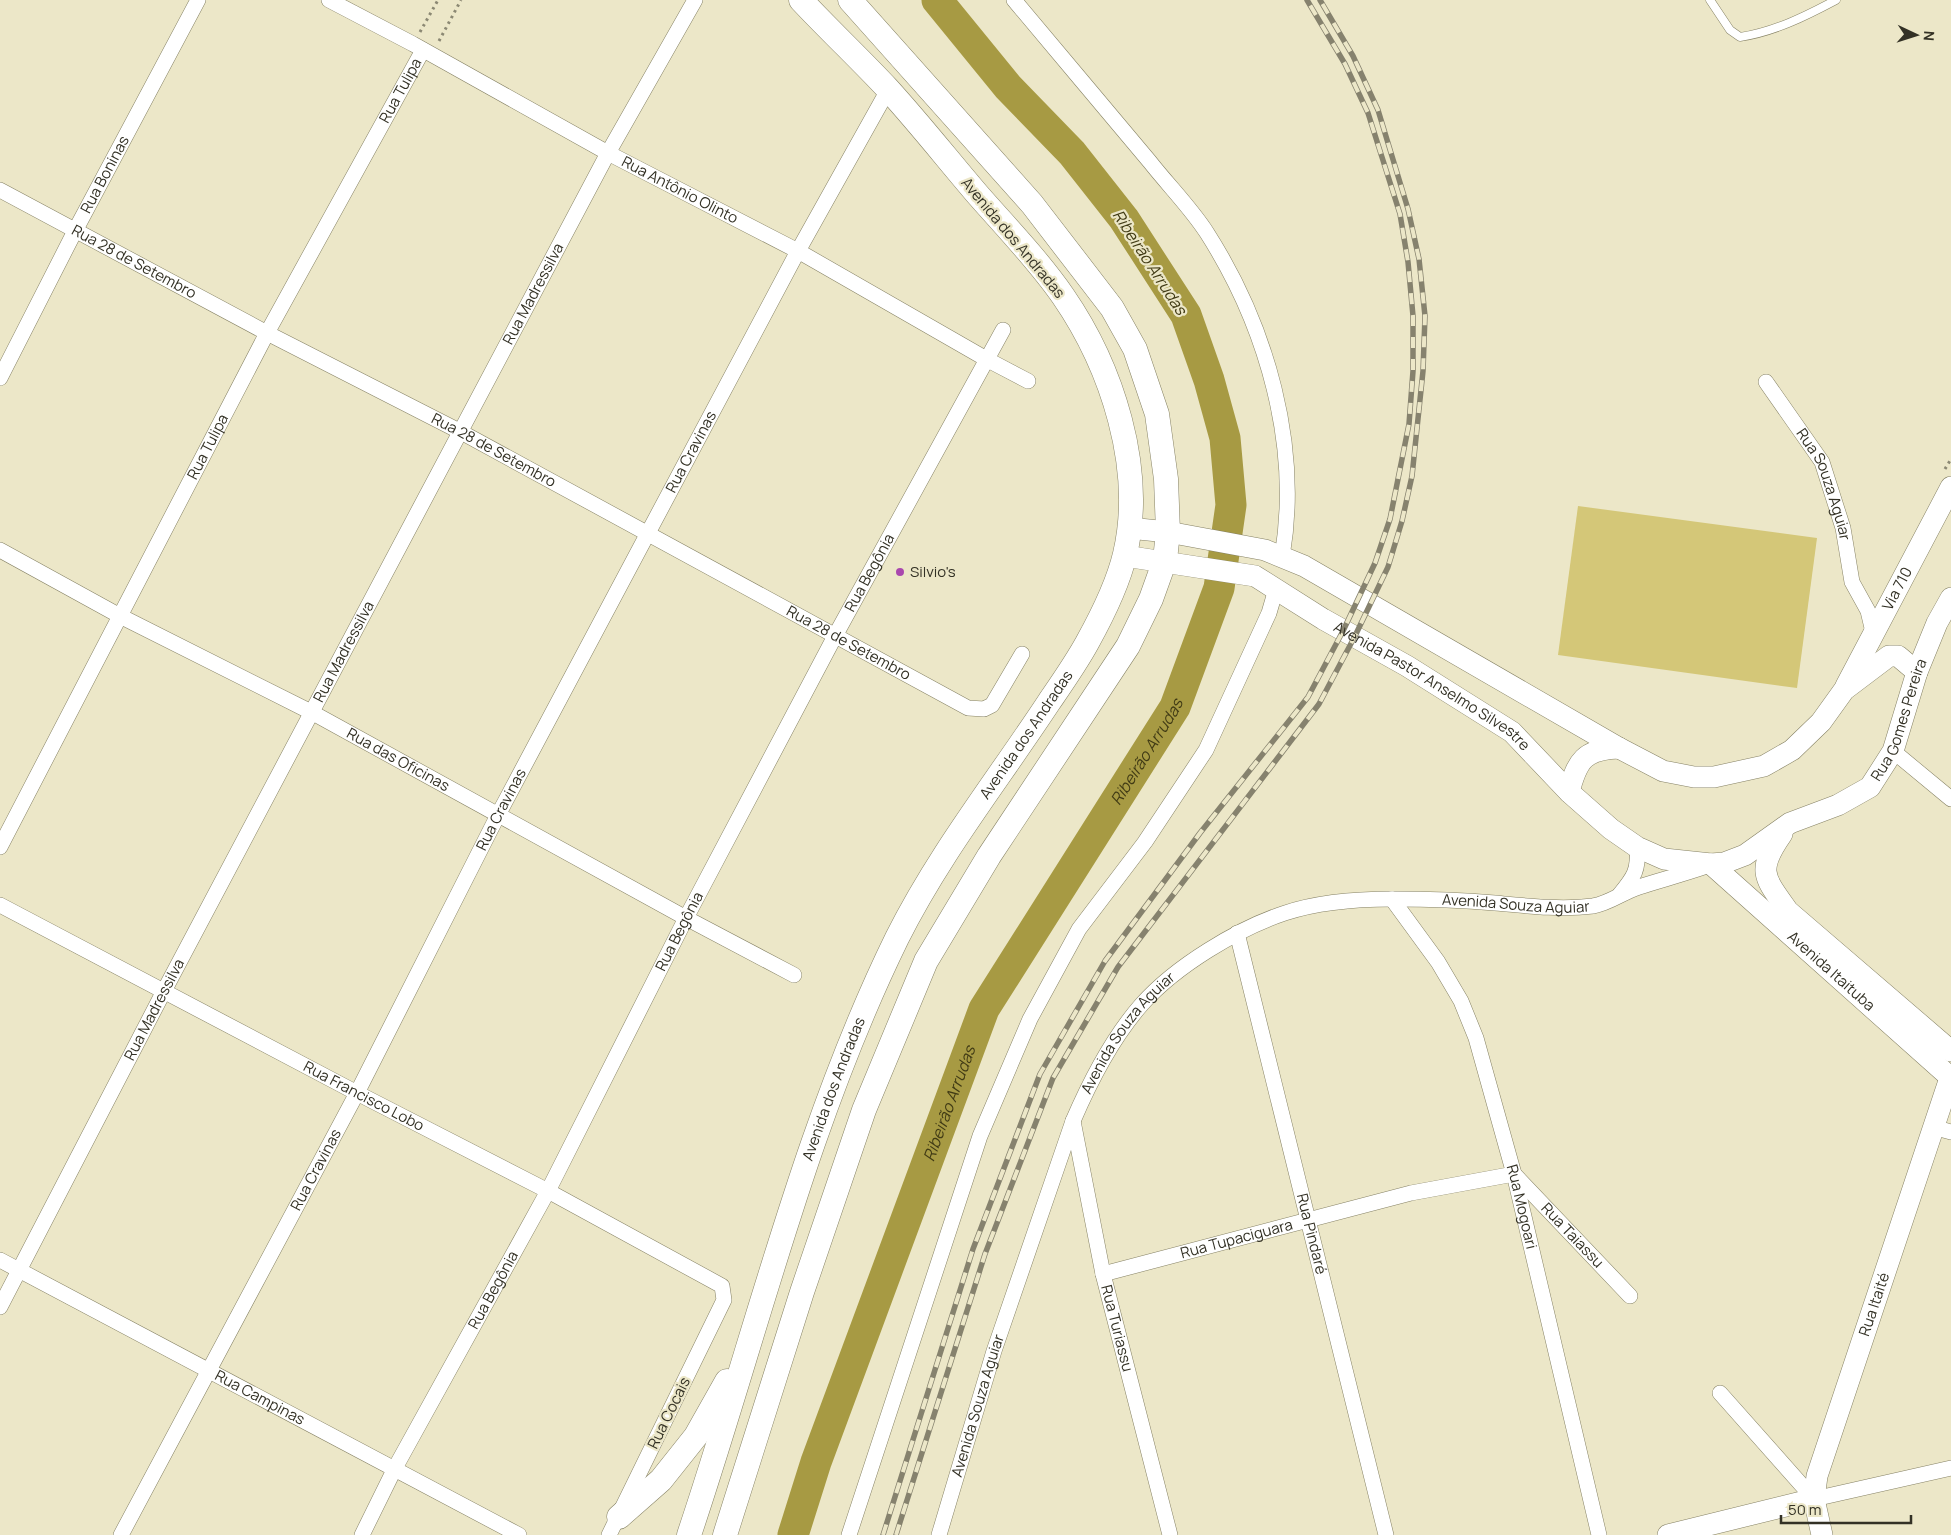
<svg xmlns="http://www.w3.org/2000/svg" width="1951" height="1535" font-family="Manrope,sans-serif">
  <rect width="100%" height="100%" fill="#ece7c8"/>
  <path fill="#d4c778" d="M1578,506l239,32 -20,150 -239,-33z"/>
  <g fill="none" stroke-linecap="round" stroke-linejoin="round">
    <path stroke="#a79a43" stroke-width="31" id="s1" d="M793,1535l23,-73 168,-453 191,-302 44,-119 12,-83 -6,-67 -16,-58 -23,-65 -62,-96 -52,-66 -64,-66 -71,-87"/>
    <g stroke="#868265" stroke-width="9">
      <path id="lane" d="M1710,0l20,30 10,7c34,-5 66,-21 96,-37"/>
    </g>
    <g stroke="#868265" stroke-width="16">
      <g id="street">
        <path id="s2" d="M329,0l84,44 195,109 190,98 190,109 40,21"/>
        <path d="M1014,0c45,54 91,108 136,162 18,23 41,46 57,71 60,94 94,213 75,324"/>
        <path id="s3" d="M0,190l267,143 194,99 507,276 16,1 8,-4 30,-51"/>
        <path id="s4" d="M0,378l76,-149 122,-229"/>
        <path id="s5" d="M1766,382l56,80 21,66 9,54 16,29 5,21"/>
        <path id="s6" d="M0,550l120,66 193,97 373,205 108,57"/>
        <path d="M1893,751l58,48"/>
        <path id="s7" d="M0,847l267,-514 156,-283"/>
        <path d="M1620,894c14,-17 19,-24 17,-47"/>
        <path id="s8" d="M1392,899l46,63 23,39 15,37 38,136 85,361"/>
        <path id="s9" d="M0,905l357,188 191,98 174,95 2,14 -115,235"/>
        <path id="s10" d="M1237,933l149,602"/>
        <path id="s11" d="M1073,1121l30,153 67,261"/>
        <path d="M1933,1127l18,5"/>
        <path id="s12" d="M0,1260l519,275"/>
        <path id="s13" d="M1103,1274l308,-81 103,-19 116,122"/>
        <path id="s14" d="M0,1307l164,-316 444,-838 87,-153"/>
        <path d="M1720,1393l94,106 137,-31"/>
        <path id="s15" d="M121,1535l236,-442 141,-278 300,-564 90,-161"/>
        <path id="s16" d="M362,1535l33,-67 153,-277 138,-273 149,-282 168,-306"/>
        <path d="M849,1535l131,-399 50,-117 49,-90 66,-87 61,-92 63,-137 7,-24"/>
        <path id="s17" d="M939,1535l55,-184 79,-230c18,-42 39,-83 69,-117 34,-38 95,-75 143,-91 33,-11 73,-14 108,-14 34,0 68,1 102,4 32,3 66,7 98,3 17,-3 30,-14 46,-19 22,-7 45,-13 68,-21"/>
      </g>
    </g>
    <g stroke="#868265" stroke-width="22">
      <g id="secondary">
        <path d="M1129,528l39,4 97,18 39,16 315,182 44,23 31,6h20l50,-11 28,-16 29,-28 23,-32 45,-34h9l19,16"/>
        <path id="s18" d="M1125,556l130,20 68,43 84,47 105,66 57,60 42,37 26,18 27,12 47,5 13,-1 21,-8 45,-32 48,-18 32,-18 23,-36 24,-79 20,-49 14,-25"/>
        <path id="s19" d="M1846,686l105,-199"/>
        <path d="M1569,792c8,-31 15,-43 50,-44"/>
        <path d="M1782,834c-26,37 -18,43 6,77l163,140"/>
        <path id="s20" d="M1711,864l240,214"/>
        <path d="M1668,1535l146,-36"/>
        <path id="s21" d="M1822,1535l-8,-36 3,-23 134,-401"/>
      </g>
    </g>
    <g stroke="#868265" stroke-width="25">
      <g id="primary">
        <path d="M619,1517l42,-37 35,-44 31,-55"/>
        <path id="s22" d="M689,1535c67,-199 115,-407 208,-597 42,-84 100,-157 152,-236 13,-19 27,-39 38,-59 15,-27 31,-59 38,-89 20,-86 -13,-187 -62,-258 -25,-36 -56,-68 -85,-101 -30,-35 -59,-72 -91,-107 -28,-30 -58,-58 -86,-88"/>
        <path d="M725,1535l77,-243 62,-182 62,-149 63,-105 139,-210 23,-47 14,-39 3,-28 -2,-53 -9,-65 -22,-65 -23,-41 -80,-104 -182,-204"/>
      </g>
    </g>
    <path stroke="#8b8873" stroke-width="3" stroke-dasharray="2.5 4" stroke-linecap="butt" d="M420,32l18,-32
      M439,41l22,-41
      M1945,469l6,-10"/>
    <use href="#lane" stroke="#fff" stroke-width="8"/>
    <use href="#street" stroke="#fff" stroke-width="15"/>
    <use href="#secondary" stroke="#fff" stroke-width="21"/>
    <use href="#primary" stroke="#fff" stroke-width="24"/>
    <g stroke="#86826e" stroke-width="5.5">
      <path id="rail" d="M883,1535l90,-286 67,-175 65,-113 95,-128 108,-136 35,-66 32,-68 15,-44 19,-95 4,-53v-55l-5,-54 -8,-48 -32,-101 -23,-49 -38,-64
        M896,1535l89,-281 68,-176 65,-111 201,-263 36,-68 33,-69 14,-46 10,-45 11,-105 2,-55 -6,-57 -11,-50 -30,-99 -25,-54 -33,-56"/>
    </g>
    <use href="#rail" stroke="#ece7c8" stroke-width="4" stroke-dasharray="11" stroke-linecap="butt"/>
  </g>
  <circle fill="#a947ae" stroke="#ece7c8" stroke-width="2" cx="900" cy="572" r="5"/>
  <g text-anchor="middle" stroke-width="4.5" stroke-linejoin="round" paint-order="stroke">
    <g font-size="15" fill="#333125" stroke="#ece7c8">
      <text dy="5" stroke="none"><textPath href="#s7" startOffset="856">Rua Tulipa</textPath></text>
      <text dy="5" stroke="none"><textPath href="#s4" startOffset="229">Rua Boninas</textPath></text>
      <text dy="5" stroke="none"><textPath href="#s2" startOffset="399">Rua Antônio Olinto</textPath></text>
      <text transform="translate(1013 238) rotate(50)" y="5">Avenida dos Andradas</text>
      <text dy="5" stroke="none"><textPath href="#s3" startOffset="152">Rua 28 de Setembro</textPath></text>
      <text dy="5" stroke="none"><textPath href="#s14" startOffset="1145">Rua Madressilva</textPath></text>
      <text dy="5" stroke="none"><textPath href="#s7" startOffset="451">Rua Tulipa</textPath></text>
      <text dy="5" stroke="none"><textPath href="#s3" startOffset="558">Rua 28 de Setembro</textPath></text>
      <text dy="5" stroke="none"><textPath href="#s15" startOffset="1224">Rua Cravinas</textPath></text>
      <text dy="5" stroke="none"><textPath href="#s5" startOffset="119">Rua Souza Aguiar</textPath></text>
      <text dy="5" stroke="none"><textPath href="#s16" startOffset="1088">Rua Begônia</textPath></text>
      <text dy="5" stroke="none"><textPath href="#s19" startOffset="110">Via 710</textPath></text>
      <text dy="5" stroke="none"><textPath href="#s3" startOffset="962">Rua 28 de Setembro</textPath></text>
      <text dy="5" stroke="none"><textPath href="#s14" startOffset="740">Rua Madressilva</textPath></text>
      <text dy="5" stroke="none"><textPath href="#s18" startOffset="340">Avenida Pastor Anselmo Silvestre</textPath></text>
      <text dy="5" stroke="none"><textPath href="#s18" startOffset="932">Rua Gomes Pereira</textPath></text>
      <text dy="5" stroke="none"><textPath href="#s22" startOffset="874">Avenida dos Andradas</textPath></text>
      <text dy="5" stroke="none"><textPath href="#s6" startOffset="450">Rua das Oficinas</textPath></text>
      <text dy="5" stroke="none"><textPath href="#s15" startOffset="819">Rua Cravinas</textPath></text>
      <text dy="5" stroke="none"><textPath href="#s17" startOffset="975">Avenida Souza Aguiar</textPath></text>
      <text dy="5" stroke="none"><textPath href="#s16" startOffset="682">Rua Begônia</textPath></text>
      <text dy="5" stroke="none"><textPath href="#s20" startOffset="161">Avenida Itaituba</textPath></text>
      <text dy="5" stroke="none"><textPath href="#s14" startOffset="335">Rua Madressilva</textPath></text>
      <text dy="5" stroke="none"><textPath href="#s17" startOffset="540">Avenida Souza Aguiar</textPath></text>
      <text dy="5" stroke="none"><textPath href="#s22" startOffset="469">Avenida dos Andradas</textPath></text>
      <text dy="5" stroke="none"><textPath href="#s9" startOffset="411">Rua Francisco Lobo</textPath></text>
      <text dy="5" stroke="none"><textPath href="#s15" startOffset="414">Rua Cravinas</textPath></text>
      <text dy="5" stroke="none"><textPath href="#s8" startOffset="338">Rua Mogoari</textPath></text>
      <text dy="5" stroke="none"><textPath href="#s10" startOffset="310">Rua Pindaré</textPath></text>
      <text dy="5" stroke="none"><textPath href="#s13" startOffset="508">Rua Taiassu</textPath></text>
      <text dy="5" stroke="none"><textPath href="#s13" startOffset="138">Rua Tupaciguara</textPath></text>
      <text dy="5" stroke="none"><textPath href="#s16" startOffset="278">Rua Begônia</textPath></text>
      <text dy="5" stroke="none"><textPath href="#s21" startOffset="241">Rua Itaité</textPath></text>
      <text dy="5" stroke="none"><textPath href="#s11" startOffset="212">Rua Turiassu</textPath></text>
      <text dy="5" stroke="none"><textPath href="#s12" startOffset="294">Rua Campinas</textPath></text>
      <text dy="5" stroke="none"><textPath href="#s17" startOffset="135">Avenida Souza Aguiar</textPath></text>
      <text transform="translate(669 1413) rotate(-64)" y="5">Rua Cocais</text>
    </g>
    <g font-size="15" fill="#333125" stroke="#ece7c8" text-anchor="start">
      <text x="910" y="577">Silvio's</text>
    </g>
    <g font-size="16" font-style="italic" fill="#413b15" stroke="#ece7c8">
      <text transform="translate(1150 262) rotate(57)" y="6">Ribeirão Arrudas</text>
      <text dy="6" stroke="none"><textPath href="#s1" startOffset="864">Ribeirão Arrudas</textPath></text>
      <text dy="6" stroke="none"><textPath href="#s1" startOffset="459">Ribeirão Arrudas</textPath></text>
    </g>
  </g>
  <g transform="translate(1916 35) rotate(94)" stroke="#ece7c8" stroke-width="4" paint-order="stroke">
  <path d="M0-4L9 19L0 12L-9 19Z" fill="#333125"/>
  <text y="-8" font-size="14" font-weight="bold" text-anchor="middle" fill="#333125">N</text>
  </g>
  <path d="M1781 1515v8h130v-8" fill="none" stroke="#333125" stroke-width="2.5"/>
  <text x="1788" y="1515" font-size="15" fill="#333125" stroke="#ece7c8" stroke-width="4" paint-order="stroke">50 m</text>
</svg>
